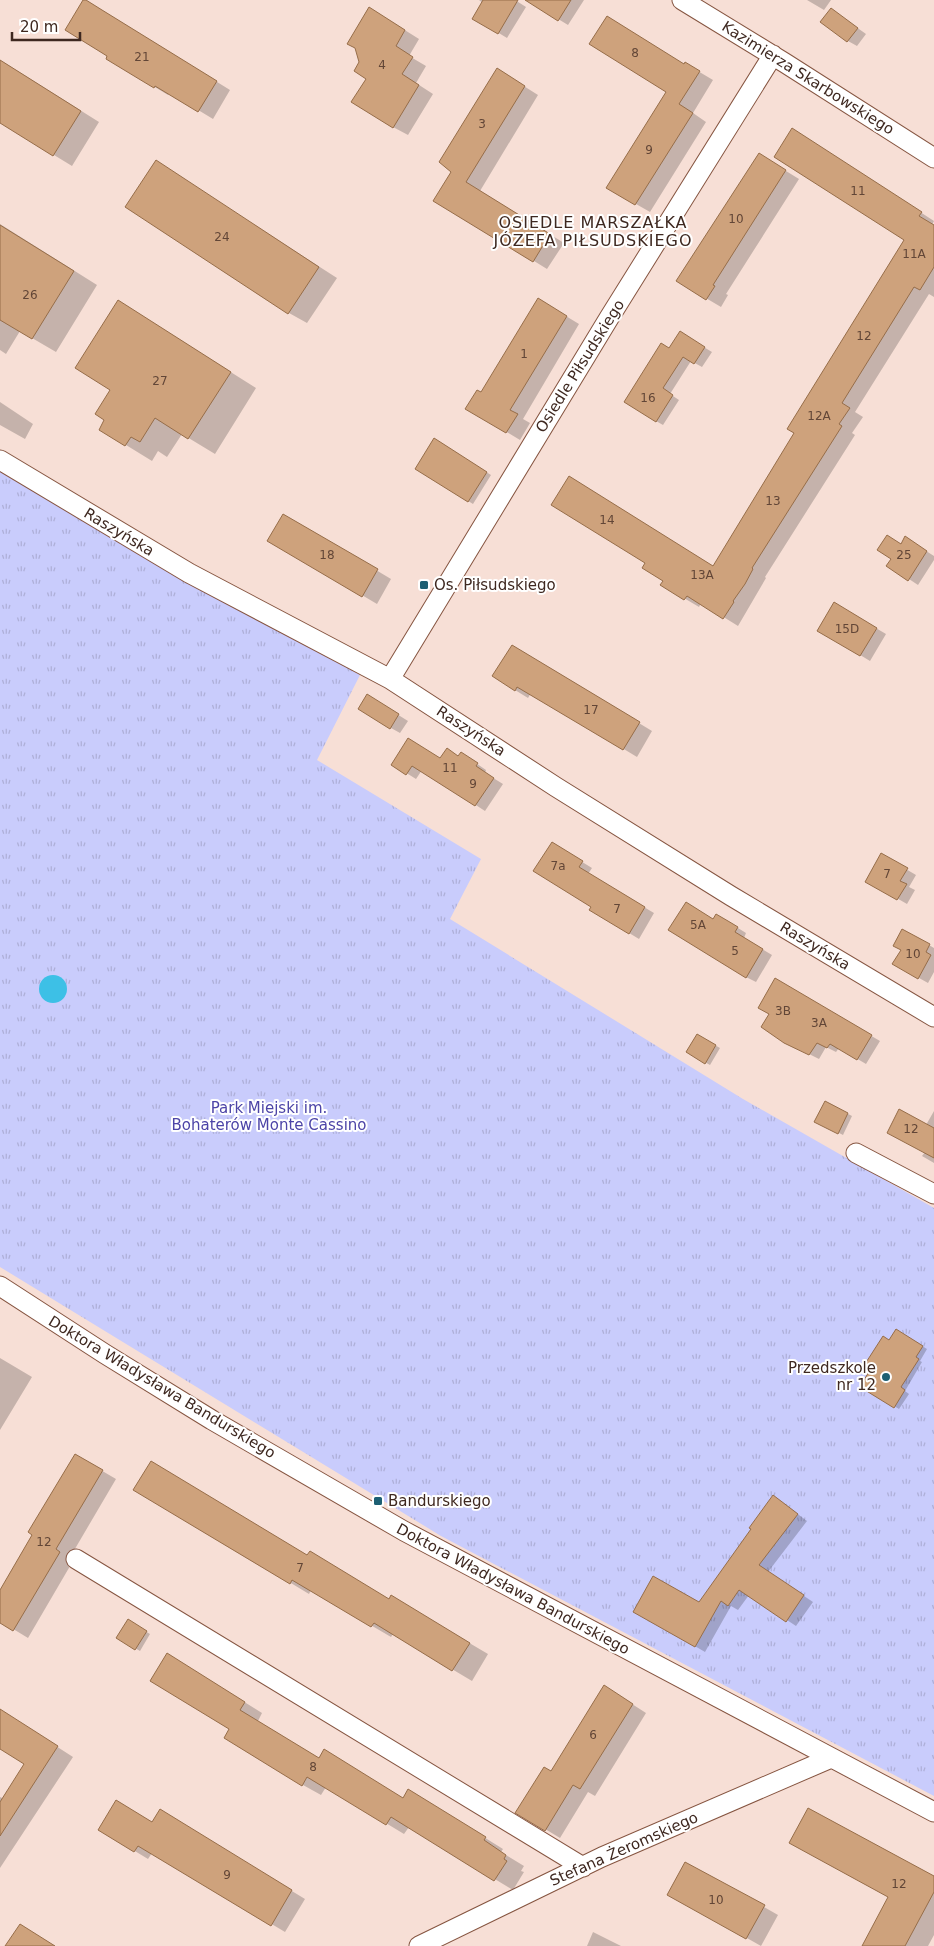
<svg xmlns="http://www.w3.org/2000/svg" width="934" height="1946" font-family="'DejaVu Sans',sans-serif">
  <defs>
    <pattern id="park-tufts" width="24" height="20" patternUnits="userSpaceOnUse" patternTransform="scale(1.25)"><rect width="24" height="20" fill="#c9ccfc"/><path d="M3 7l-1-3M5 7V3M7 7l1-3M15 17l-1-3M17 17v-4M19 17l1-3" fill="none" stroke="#aeafd8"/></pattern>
  </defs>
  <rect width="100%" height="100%" fill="#f7dfd6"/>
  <path fill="url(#park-tufts)" d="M0,471l360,204 -43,85 164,99 -31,60 293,180 191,109v588l-493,-260 -441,-269z"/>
  <path fill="#3dc0e6" d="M39 989a14 14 0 1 1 28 0a14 14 0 1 1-28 0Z"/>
  <path fill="#0003" d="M479,0h36l11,7 -19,31 -33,-20 9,-15z
    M527,0h57l-16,25z
    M807,0h24l-7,10z
    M98,8l132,82 -17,29 -43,-26 -2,2 -28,-17 -31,-22z
    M831,9l35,25 -9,12 -9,-5z
    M384,17l35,22 -10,17 17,10 -10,17 17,11 -25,41 -15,-8 -32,-65z
    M0,60l99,62 -27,44 -72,-44z
    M686,64l27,16 -20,33 13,9 -56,90 -42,-24z
    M511,78l27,17 -58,96 84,52 -17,26 -112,-69z
    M806,138l128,83 -2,4 2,1v71l-5,-3 -74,118 8,5 -11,16 3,2 -90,142 1,1 -28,48 -37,-23 -2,4 -37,-22 52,-18 82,-134 110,-194z
    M156,162l181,116 -30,45 -18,-10z
    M773,163l26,16 -73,115 2,1 -7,12 -44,-26z
    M0,224l97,61 -41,67 -36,-21 -14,23 -6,-4z
    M118,301l138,87 -41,66 -33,-20 -15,23 -9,-6 -6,10 -52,-32 6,-9 6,-30z
    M551,307l28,17 -56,95 7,4 -10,17 -53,-32 15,-14z
    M687,337l25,15 -10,15 -11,-6 -21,33 9,6 -16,25 -7,-4 14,-72z
    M0,402l33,22 -8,15 -25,-14z
    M434,440l57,35 -18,29 -56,-35z
    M284,515l107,64 -14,25 -108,-64z
    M915,544l19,12v4l-16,25 -9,-6 -17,-21 9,-13z
    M835,604l51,30 -16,27 -51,-31z
    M525,654l127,77 -15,26 -106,-64 -3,5 -13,-8z
    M376,701l32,20 -8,12 -9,-5z
    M447,750l12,7 11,2 16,11 -1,3 18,11 -18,27 -63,-41 -6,9 -24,-15 49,-5z
    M561,849l31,19 -4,6 66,39 -15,26 -48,-29 2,-4z
    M882,855l34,20 -7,12 6,3 -8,14 -40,-23z
    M717,915l29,18 -2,5 28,17 -16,27 -10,-5 -32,-57z
    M903,930l31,18v24l-6,11 -34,-19 8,-14z
    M776,980l104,61 -14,23 -27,-16 -3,4 -10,-5 -7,12 -34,-17 -15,-28z
    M697,1035l23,13 -10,17 -23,-13z
    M825,1102l27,14 -9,19 -27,-14z
    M934,1111v52l-12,-7 3,-4 1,-27z
    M896,1330l31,19 -7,12 2,1 -17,29 4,3 -10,15 -38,-23z
    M0,1358l32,19 -32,53z
    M75,1455l41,24 -47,80 4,2 -45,77 -28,-17v-29l34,-57z
    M135,1489l173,68 81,43 21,8 78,46 -16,27 -79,-47 -2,3 -80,-47 -2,4z
    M783,1503l24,18 -39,51 45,30 -17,24 -47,-31 -11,15 -7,-4 -26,46 -70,-41 65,-7z
    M128,1621l22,13 -10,17 -22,-13z
    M185,1665l77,48 -4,8 61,38 84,40 23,2 77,48 -2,3 23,14 -3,5 3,1 -11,18 -104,-63 -5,7 -78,-47 -5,8 -18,-10 -72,-56z
    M618,1695l28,18 -51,83 -7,-4 -28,46 -43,-26z
    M0,1710l73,47 -73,111v-71l4,2 22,-35 -26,-17z
    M173,1819l132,80 -20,33 -133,-79 -4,6 -48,-29 53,-7z
    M934,1877v58l-6,11h-66z
    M669,1894l95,13 14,8 -17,31z
    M593,1932l28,14h-34z"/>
  <path fill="#cea27c" stroke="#966d49" d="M83,0h3l16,10 115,71 -19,31 -43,-26 -1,2 -15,-9 -33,-20 1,-3 -42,-26z
    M483,0h35l-20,34 -26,-15z
    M525,0h46l-13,21z
    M369,7l36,23 -9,16 17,11 -11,17 17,11 -26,43 -42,-26 15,-23 -12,-8 5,-9 -4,-14 -8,-4z
    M831,8l27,20 -11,14 -27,-20z
    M607,16l77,48 1,-2 15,9 -21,33 14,9 -58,92 -29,-17 60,-96 -77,-48z
    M0,60l81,51 -28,45 -53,-33z
    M497,68l28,18 -59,96 84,52 -17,28 -100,-61 18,-29 -12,-10z
    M792,128l130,84 -3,4 15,9v42l-14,23 -6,-3 -72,116 8,5 -11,16 3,2 -90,142 1,1 -8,15 -12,17 1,1 -11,17 -36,-23 -3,4 -24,-15 3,-4 -21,-13 3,-5 -94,-58 18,-29 144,90 81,-133 -7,-4 117,-189 -130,-83z
    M759,153l27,17 -73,115 2,1 -9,14 -30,-19z
    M156,160l163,107 -31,47 -163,-107z
    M0,225l74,46 -42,68 -32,-19z
    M538,298l29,18 -57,94 8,4 -12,19 -41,-24 12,-19 4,2z
    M118,300l113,72 -43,67 -33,-21 -15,24 -9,-5 -6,9 -26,-16 5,-10 -9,-6 15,-24 -35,-22z
    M680,331l25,16 -11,17 -11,-7 -20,31 10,7 -17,27 -32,-20 37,-59 8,5z
    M434,438l53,34 -19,30 -53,-33z
    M283,514l95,55 -16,28 -95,-56z
    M887,535l14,9 4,-8 22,15 -19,30 -22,-15 5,-7 -14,-9z
    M834,602l43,26 -17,28 -43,-25z
    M512,645l128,77 -17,28 -106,-63 -2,4 -23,-15z
    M367,694l32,20 -9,15 -32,-20z
    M408,738l32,20 7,-10 11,8 3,-4 17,11 -2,3 18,12 -19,28 -63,-40 -6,9 -15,-10z
    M552,842l31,19 -4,6 66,40 -16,27 -40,-24 2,-3 -58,-36z
    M881,853l27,15 -8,13 7,3 -10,16 -32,-18z
    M686,902l27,17 3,-5 12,7 10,6 -3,5 28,17 -17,29 -78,-48z
    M902,929l28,15 -4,8 5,3 -13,24 -26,-15 9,-14 -8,-4z
    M775,978l97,57 -15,25 -27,-16 -3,4 -10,-5 -8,12 -25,-12 -23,-16 8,-13 -11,-6z
    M697,1034l19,11 -11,19 -19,-12z
    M825,1101l23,12 -10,21 -24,-12z
    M899,1109l35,19v30l-47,-25z
    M896,1329l27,17 -7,11 3,2 -18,28 4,3 -11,18 -34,-21 11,-19 -6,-4 18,-28 6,4z
    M75,1454l28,16 -47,79 4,3 -47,79 -13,-8v-33l32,-55 -4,-3z
    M151,1461l156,94 3,-4 79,48 2,-4 79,48 -18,28 -78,-48 -3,4 -79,-47 -2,4 -157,-94z
    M773,1495l25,19 -39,51 45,30 -18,27 -47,-32 -11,16 -7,-5 -26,46 -62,-35 20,-36 46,26 52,-73 -2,-1z
    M128,1619l19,12 -12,19 -19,-12z
    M167,1653l78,49 -5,8 79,48 5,-9 79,49 5,-9 78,48 -2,3 22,15 -2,4 3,2 -13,20 -103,-64 -5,8 -79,-48 -5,9 -78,-48 5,-9 -79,-48z
    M604,1685l29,19 -53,85 -7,-4 -28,46 -30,-18 29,-46 7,4z
    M0,1709l58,37 -58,90v-34l24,-38 -24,-15z
    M116,1800l36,22 8,-13 132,81 -21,36 -133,-80 -4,6 -36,-22z
    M808,1808l126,68v16l-29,54h-43l26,-49 -99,-54z
    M685,1862l80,43 -19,34 -79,-44z
    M20,1924l35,22h-50z"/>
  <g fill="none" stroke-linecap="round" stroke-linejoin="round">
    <g stroke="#865541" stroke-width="21">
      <path id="minor" d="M682,0l103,63 149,95
        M0,460l189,113 201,106 166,108 175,109 203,121
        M390,679l219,-361 164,-263
        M856,1153l78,41
        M0,1286l105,68 107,66 192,111 530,281
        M76,1559l507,308
        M419,1946l183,-89 229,-99"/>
    </g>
    <use href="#minor" stroke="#fff" stroke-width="19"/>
  </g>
  <g fill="#1d5f73" stroke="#fff" stroke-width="2">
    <rect x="419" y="580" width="10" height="10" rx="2.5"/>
    <circle cx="886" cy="1377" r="5"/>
    <rect x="373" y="1496" width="10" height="10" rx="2.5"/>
  </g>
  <g text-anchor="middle" stroke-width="4" stroke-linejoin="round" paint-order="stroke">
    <g font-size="12" fill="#624637">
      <text x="635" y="57">8</text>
      <text x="142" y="61">21</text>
      <text x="382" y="69">4</text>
      <text x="482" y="128">3</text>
      <text x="649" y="154">9</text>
      <text x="858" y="195">11</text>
      <text x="736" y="223">10</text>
      <text x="222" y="241">24</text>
      <text x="914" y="258">11A</text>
      <text x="30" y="299">26</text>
      <text x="864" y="340">12</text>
      <text x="524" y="358">1</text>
      <text x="160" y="385">27</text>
      <text x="648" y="402">16</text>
      <text x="819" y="420">12A</text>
      <text x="773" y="505">13</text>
      <text x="607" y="524">14</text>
      <text x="327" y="559">18</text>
      <text x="904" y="559">25</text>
      <text x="702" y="579">13A</text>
      <text x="847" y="633">15D</text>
      <text x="591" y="714">17</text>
      <text x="450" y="772">11</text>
      <text x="473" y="788">9</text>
      <text x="558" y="870">7a</text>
      <text x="887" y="878">7</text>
      <text x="617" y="913">7</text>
      <text x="698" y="929">5A</text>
      <text x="735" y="955">5</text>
      <text x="913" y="958">10</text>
      <text x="783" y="1015">3B</text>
      <text x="819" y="1027">3A</text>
      <text x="911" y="1133">12</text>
      <text x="44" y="1546">12</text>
      <text x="300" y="1572">7</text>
      <text x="593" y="1739">6</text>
      <text x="313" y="1771">8</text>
      <text x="227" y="1879">9</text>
      <text x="899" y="1888">12</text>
      <text x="716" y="1904">10</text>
    </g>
    <g font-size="15" fill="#3e2820" stroke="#fff">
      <text transform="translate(808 78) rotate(32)" y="5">Kazimierza Skarbowskiego</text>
      <text transform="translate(580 366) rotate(-58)" y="5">Osiedle Piłsudskiego</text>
      <text transform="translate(119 532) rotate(31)" y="5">Raszyńska</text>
      <text transform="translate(471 731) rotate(33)" y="5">Raszyńska</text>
      <text transform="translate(815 946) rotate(31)" y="5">Raszyńska</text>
      <text transform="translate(162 1387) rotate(31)" y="5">Doktora Władysława Bandurskiego</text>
      <text transform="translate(513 1589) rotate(28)" y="5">Doktora Władysława Bandurskiego</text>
      <text transform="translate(624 1849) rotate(-24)" y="5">Stefana Żeromskiego</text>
    </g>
    <g font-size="15" fill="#3e2820" stroke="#fff" text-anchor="start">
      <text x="434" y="590">Os. Piłsudskiego</text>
      <text x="876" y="1373" text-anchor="end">Przedszkole<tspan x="876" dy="17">nr 12</tspan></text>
      <text x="388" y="1506">Bandurskiego</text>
    </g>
    <g font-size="15" fill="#4c44a7" stroke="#fff">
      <text x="269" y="1113">Park Miejski im.<tspan x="269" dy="17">Bohaterów Monte Cassino</tspan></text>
    </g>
    <g font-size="16" letter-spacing="1" fill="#3e2820" stroke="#fff">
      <text x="593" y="228">OSIEDLE MARSZAŁKA<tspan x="593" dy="18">JÓZEFA PIŁSUDSKIEGO</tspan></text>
    </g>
  </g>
  <path d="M12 32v8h68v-8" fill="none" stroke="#3e2820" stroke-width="2.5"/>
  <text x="20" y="32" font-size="15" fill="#3e2820" stroke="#ffffff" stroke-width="4" paint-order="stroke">20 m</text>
</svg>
